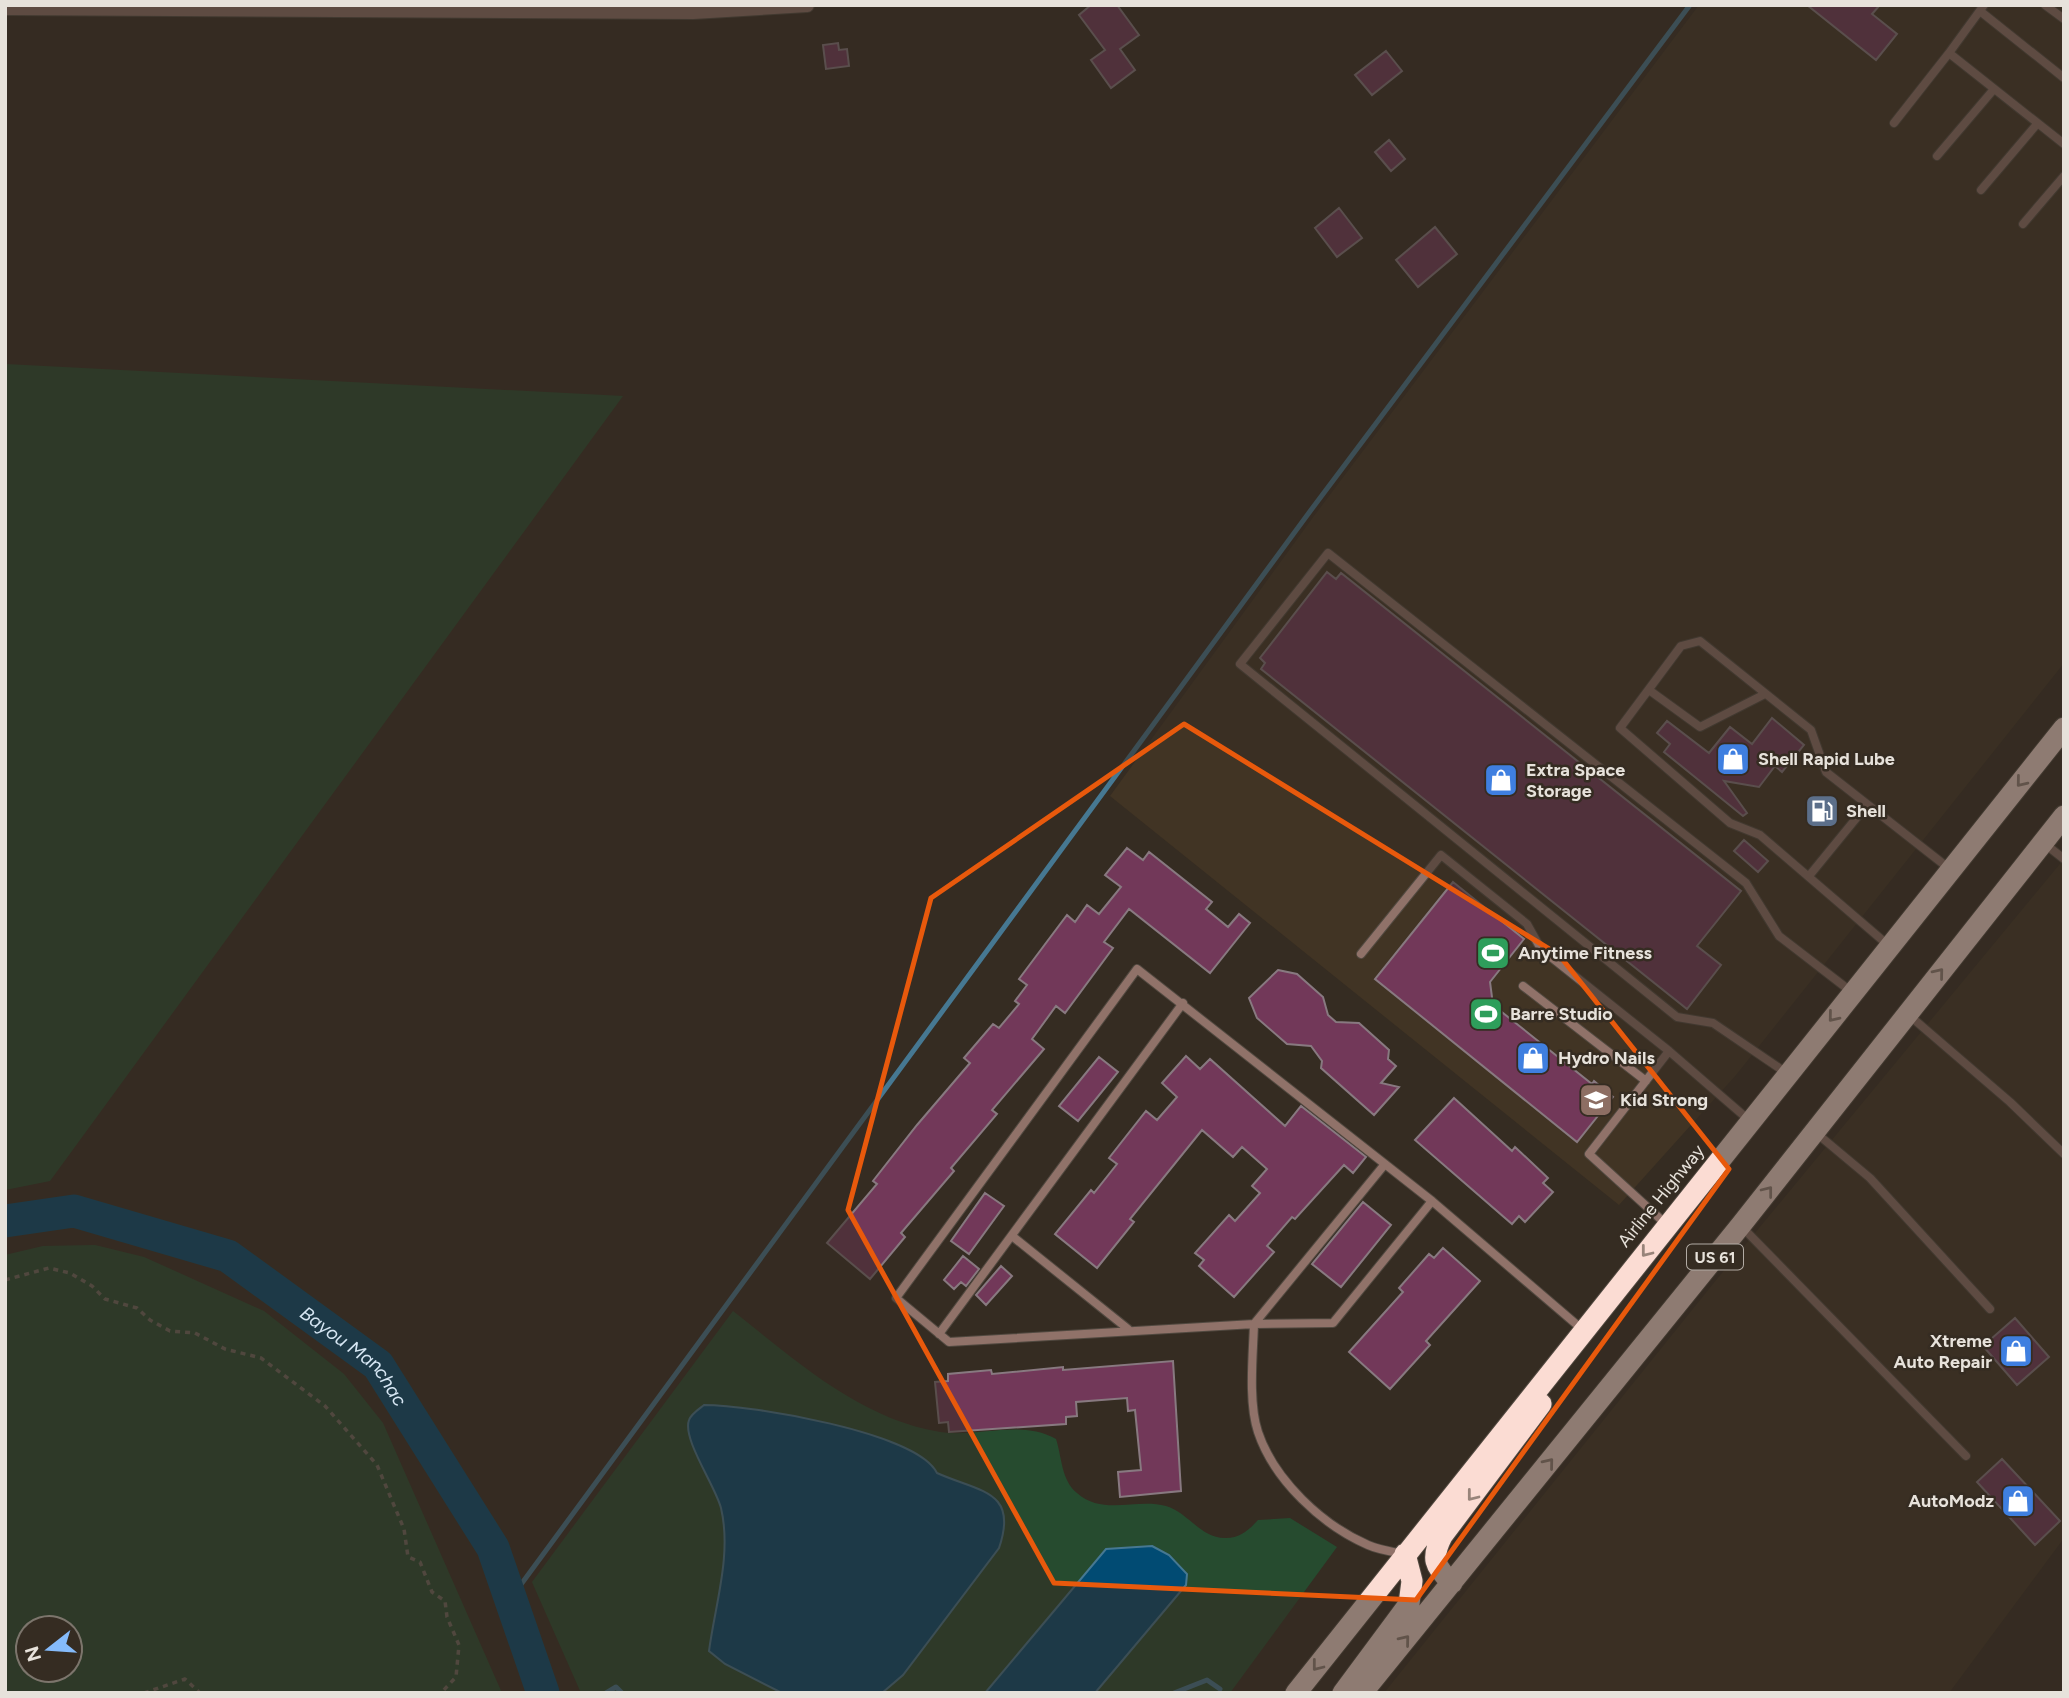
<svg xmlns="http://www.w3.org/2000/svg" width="2069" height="1698" font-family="Figtree,sans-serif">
  <rect width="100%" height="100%" fill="#352c22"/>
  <path fill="#413424" d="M1699,5h365v658l-328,412 -117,130 -509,-409 204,-280z
    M2064,859v679l-115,155h-565l333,-414z"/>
  <path fill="#264b2f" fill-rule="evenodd" d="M5,364l618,32 -573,785 -45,9z
    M95,1245l49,12 120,54 80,63 39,49 119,270h-497v-438l38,-9zM28,1628h42v42h-42z
    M733,1311c62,49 127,108 207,121 39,6 80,-13 116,7 6,18 5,41 21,54 26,23 59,5 89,13 22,6 35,33 60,32 14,0 23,-8 32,-18l32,-2 47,29 -107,146h-649l-49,-111z"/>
  <path fill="#014b73" stroke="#467892" stroke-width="2" d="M704,1405c46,0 213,27 233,68 42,19 82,17 62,75l-96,127 -21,18h-100l-57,-29 -16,-13c6,-46 23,-96 12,-143 -6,-23 -39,-69 -32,-88 2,-6 10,-11 15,-15z
    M1152,1546l17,9 18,19 -1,11 -91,108h-110l121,-144z"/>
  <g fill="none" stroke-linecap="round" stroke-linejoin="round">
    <path stroke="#467892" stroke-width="5" d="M511,1598l800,-1088 379,-505
      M606,1693l10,-6 6,6
      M1174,1693l33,-13 13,9"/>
    <path stroke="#014b73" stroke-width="33" id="s1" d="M5,1221l69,-10 154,45 150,109 115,183 50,145"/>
  </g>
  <path fill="#723859" stroke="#887980" stroke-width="2" d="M1091,5h26l22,30 -19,14 15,21 -24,18 -20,-28 14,-10 -26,-35z
    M1807,5h73l-8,9 25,20 -21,26z
    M838,43l1,7 8,-1 2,17 -23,3 -3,-24z
    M1386,51l16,20 -30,24 -17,-20z
    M1389,140l16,19 -14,12 -16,-19z
    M1339,208l23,30 -25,19 -22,-29z
    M1435,227l22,27 -39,33 -22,-27z
    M1327,572l9,7 5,-6 400,318 -44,55 24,19 -34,44 -426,-340 4,-6 -5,-5z
    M1772,718l32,27 -22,27 -7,-6 -16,21 -35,-6 23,32 -4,3 -79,-64 6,-8 -13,-11 10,-12 42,32 21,-26 22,17z
    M1744,840l24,21 -10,11 -24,-21z
    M1127,848l16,12 6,-8 63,50 -6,7 22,18 11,-13 11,9 -40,50 -81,-64 -25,33 9,6 -48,65 -9,-7 -24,33 12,10 -52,61 5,4 -46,54 3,3 -53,62 4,4 -35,42 -43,-36 50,-59 -4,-3 44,-56 53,-62 -6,-5 29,-34 6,4 20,-24 -4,-3 12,-16 -8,-6 48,-64 8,7 12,-17 12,9 22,-27 -16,-12z
    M1453,882l71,57 -34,43 3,23 99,79 2,-3 19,16 -36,45 -202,-163z
    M1278,970l19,4 26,23 5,18 8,7 23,1 30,27 -1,9 8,7 -15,17 18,4 -25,28 -53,-47 1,-7 -11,-15 -24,-2 -30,-26 -8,-20z
    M1186,1056l14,13 10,-10 75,67 16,-20 65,51 -13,16 -9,-8 -49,54 -3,-2 -25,29 7,6 -40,45 -35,-31 5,-6 -9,-7 34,-38 6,6 25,-28 -8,-7 15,-17 -25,-22 -9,10 -31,-27 -72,89 4,3 -37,46 -42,-34 36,-44 3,3 23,-29 -8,-6 37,-47 11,9 20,-23 -15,-14z
    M1099,1057l19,15 -40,49 -19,-15z
    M1454,1098l58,53 3,-4 33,31 -5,5 10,9 -28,30 -6,-6 -7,8 -97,-84z
    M985,1193l19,13 -35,48 -18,-13z
    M1363,1202l28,23 -50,62 -29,-23z
    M1443,1248l37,33 -54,60 4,4 -40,44 -41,-37 54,-60 -4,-4 30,-34 5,4z
    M963,1256l16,13 -13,17 -5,-4 -7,7 -10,-9z
    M1001,1266l11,10 -26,29 -10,-10z
    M2015,1318l34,39 -32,28 -34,-39z
    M1173,1361l8,130 -61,6 -2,-25 23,-2 -6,-60 -7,1 -1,-13 -51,4 1,14 -11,1v7l-117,8 -1,-10 -9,1 -4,-41 13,-1v-7l43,-4 1,4 71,-7v3z
    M2002,1459l58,62 -25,24 -58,-63z"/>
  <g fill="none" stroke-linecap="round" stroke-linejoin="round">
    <g stroke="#514940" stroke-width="10">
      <path id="lane" d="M1984,5l-35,48 115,91
        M2045,5l19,14
        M1980,11l84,67
        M1894,123l55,-70
        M1937,156l57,-67
        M1981,190l56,-66
        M2023,224l41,-48
        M1649,690l51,37 65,-33
        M2045,844l19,15
        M1809,876l58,-71
        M1888,945l-128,-110 -30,-12 -110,-95 61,-82 19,-5 111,89 15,42 125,98
        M1361,954l80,-99 86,69 14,25 128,102
        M1523,986l123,95
        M1910,1016l100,86 54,52
        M1788,1074l-75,-51 -36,-6 -437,-353 88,-111 418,330 33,53 74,57
        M1815,1132l55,46 120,131
        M1385,1164l-131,160 -305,18 -53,-44 241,-329 295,232 -99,122 -79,1c-1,31 -6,78 4,108 16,48 64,93 110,113 11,5 25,7 37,9
        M1432,1201l151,129
        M1667,1225l-78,-71 80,-103 81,70
        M1743,1228l223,228
        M1012,1236l116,93
        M939,1334l244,-331"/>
    </g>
    <g stroke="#514940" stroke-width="16">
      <path id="street" d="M5,8l688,4 114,-7"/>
    </g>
    <g stroke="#514940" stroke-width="23">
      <path id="highway" d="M1452,1583c-18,-17 -21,-25 -10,-47l99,-132
        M1296,1693l768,-965
        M1343,1693l66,-89 3,-23 -7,-27
        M1362,1693l379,-468 323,-409"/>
    </g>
    <path stroke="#716960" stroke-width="3.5" stroke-dasharray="5 5" stroke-linecap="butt" d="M5,1280l44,-12 21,5 22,13 13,13 32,9 13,12 20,11 25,2 30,16 36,9 64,48 52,59 27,64 4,28 12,5 12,30 13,9 2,16 12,28 -3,32 -15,16
      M144,1693l41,-14 15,14"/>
    <use href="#lane" stroke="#907269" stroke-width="8"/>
    <use href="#street" stroke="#907269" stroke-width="14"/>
    <use href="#highway" stroke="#fbdcd3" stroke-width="21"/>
  </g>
  <defs><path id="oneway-chevron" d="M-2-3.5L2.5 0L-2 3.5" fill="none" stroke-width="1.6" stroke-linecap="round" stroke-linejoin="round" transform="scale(1.75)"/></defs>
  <g stroke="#98847a">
    <use href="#oneway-chevron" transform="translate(2021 782) rotate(129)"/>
    <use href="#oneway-chevron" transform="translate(1939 973) rotate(-51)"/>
    <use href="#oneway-chevron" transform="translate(1833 1017) rotate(129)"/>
    <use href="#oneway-chevron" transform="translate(1768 1191) rotate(-52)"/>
    <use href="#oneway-chevron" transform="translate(1646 1252) rotate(128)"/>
    <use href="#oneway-chevron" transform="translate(1549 1463) rotate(-51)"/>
    <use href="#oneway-chevron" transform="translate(1472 1496) rotate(128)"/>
    <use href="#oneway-chevron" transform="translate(1405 1640) rotate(-51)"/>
    <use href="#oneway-chevron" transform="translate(1317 1666) rotate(128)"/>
  </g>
  <path d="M0 0H2069V1698H0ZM1184,724l375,231 170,214 -313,431 -362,-17 -206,-373 83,-312z" fill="#352c22" fill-opacity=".55" fill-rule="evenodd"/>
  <path fill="none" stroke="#e8590c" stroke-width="5" stroke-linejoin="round" d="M1184,724l375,231 170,214 -313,431 -362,-17 -206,-373 83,-312z"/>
  <defs>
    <g id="shop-square" transform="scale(1.75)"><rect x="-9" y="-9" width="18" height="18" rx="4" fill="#3f7fe0" stroke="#352c22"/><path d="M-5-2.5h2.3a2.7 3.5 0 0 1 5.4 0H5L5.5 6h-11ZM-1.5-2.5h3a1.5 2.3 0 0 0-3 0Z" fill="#fff"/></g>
    <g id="fuel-square" transform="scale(1.75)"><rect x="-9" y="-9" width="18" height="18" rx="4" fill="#5c6f8a" stroke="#352c22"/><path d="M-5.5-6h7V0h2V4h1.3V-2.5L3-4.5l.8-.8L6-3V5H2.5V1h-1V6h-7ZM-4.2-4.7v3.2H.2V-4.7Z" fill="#fff"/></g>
    <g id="stadium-square" transform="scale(1.75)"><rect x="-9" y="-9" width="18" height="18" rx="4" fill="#2e9e5b" stroke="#352c22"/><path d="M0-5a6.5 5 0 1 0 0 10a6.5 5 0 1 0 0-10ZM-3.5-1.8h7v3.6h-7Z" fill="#fff"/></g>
    <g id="school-square" transform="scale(1.75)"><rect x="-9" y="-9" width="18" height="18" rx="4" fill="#8d6e63" stroke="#352c22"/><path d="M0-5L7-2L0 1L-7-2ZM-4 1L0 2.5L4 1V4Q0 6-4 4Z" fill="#fff"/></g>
  </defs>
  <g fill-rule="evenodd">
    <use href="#shop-square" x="1733" y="759"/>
    <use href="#shop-square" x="1501" y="780"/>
    <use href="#fuel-square" x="1822" y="811"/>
    <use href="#stadium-square" x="1493" y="953"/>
    <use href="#stadium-square" x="1486" y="1014"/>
    <use href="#shop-square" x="1533" y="1058"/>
    <use href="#school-square" x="1596" y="1100"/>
    <use href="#shop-square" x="2016" y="1351"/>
    <use href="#shop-square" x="2018" y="1501"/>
  </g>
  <g text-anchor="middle" stroke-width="5" stroke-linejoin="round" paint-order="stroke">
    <rect fill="#352c22" stroke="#b2aba4" stroke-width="2" x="1687" y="1244.5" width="56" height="25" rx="5"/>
    <g font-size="16" font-weight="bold" fill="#e7e2db">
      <text x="1715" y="1263">US 61</text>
    </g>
    <g font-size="18" font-weight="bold" fill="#e7e2db" stroke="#352c22" text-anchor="start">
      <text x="1758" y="765">Shell Rapid Lube</text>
      <text x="1526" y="776">Extra Space<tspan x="1526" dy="21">Storage</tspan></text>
      <text x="1846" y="817">Shell</text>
      <text x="1518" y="959">Anytime Fitness</text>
      <text x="1510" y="1020">Barre Studio</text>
      <text x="1558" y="1064">Hydro Nails</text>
      <text x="1620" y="1106">Kid Strong</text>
      <text x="1992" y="1347" text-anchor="end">Xtreme<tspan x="1992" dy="21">Auto Repair</tspan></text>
      <text x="1994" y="1507" text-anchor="end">AutoModz</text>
    </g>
    <g font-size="18" fill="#e7e2db" stroke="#352c22">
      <text transform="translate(1661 1196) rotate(-51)" y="6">Airline Highway</text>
    </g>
    <g font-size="19" font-style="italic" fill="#d6e6f3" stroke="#352c22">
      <text dy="7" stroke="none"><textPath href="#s1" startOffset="392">Bayou Manchac</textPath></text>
    </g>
  </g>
  <rect width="2069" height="1698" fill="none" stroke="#e7e2db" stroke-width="14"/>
  <g transform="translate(49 1649) rotate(253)"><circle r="33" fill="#352c22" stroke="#7c756c" stroke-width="2"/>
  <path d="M0-5L12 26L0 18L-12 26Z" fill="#85bbfb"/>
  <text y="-10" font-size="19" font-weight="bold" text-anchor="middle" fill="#e7e2db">N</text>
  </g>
</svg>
